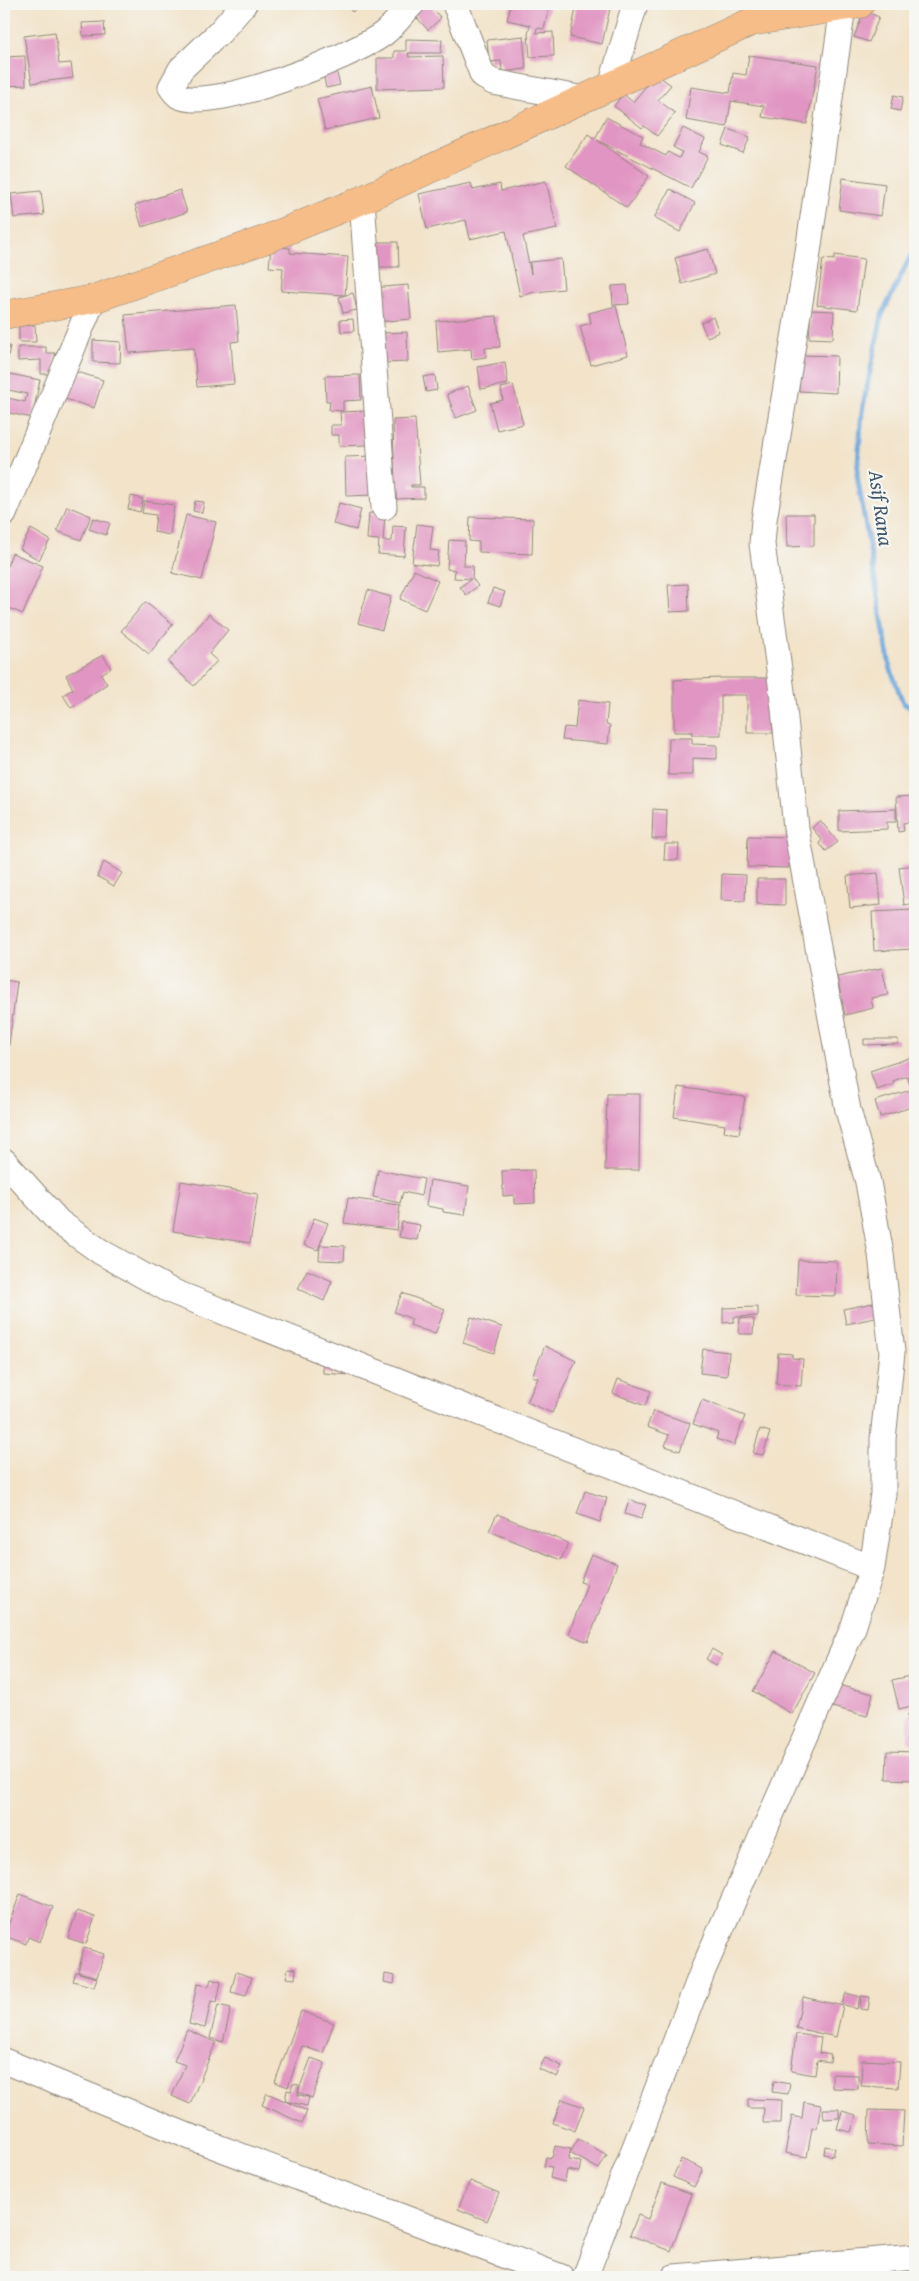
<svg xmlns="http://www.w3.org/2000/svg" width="919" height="2281" font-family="'Gentium Book Plus',serif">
  <rect width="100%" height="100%" fill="#f6f6f2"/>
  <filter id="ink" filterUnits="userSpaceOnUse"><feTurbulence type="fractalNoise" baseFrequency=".02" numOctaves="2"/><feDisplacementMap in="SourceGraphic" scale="10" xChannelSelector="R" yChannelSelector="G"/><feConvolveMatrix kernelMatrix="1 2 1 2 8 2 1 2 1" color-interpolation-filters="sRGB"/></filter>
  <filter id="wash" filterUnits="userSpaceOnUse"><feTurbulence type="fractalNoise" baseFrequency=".0096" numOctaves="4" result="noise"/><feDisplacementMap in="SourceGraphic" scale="20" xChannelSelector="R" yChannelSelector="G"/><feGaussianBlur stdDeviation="1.12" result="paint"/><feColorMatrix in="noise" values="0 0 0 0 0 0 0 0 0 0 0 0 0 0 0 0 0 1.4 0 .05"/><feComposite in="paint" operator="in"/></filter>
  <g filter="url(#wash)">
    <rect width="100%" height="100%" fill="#f2e3c9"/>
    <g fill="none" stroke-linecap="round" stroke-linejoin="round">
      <path stroke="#6aa6db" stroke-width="5" d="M915,250l-4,5 -29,60 -20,96 -5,64 33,192 13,36 12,7"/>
    </g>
    <g id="blocks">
      <path fill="#e195c2" d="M346,4h17l-11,8z
        M415,4h14l12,14 -13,12 -19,-21z
        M511,4h39l-6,25 -7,-1 -1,5 17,-1 1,24 -24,1 -2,-23 2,-9 -23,-5z
        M577,4h34l-9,40 -32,-7z
        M864,11l15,6 -10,25 -15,-5z
        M104,22l1,13 -22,1 -1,-13z
        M55,32l4,32 12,-1 2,15 -41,5 -8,-47z
        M523,36l3,33 -24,3 -1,-11 -12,1 -2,-22z
        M406,39l36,1 -1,13h-33l1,4 34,-1 1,31 -67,2v-31h17v-7h12z
        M749,55l69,10 -11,59 -45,-7 2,-11 -33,-5 -4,26 -41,-7 5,-33 39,6 3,-20 13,2z
        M25,56l1,29 -22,1v-29z
        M336,70l4,15 -14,3 -3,-15z
        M656,74l15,11 -13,15 17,13 -18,23 -13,-10 -2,2 -28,-22 9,-12 10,8z
        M372,86l7,32 -54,12 -8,-31z
        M894,95l9,2 -3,14 -9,-2z
        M606,117l37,19 -3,7 26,13 2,-4 11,6 3,-6 -9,-5 10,-19 22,11 -6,13 9,4 -17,32 -94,-48 52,36 -22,32 -61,-42 22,-32 7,5z
        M728,129l22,8 -7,16 -21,-8z
        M843,178l42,6 -4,32 -42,-6z
        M546,181l11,48 -34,7 8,38 -1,-12 31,-3 3,30 -29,3 -15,4 -14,-65 -36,8 -4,-19 -39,9 -8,-35 52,-11 2,7 27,-6 1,7z
        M670,189l25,14 -15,29 -26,-14z
        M180,190l7,22 -45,15 -7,-22z
        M41,191l3,24 -30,3 -3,-24z
        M375,242h23l1,25h-23z
        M271,247l19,1v5l58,4 -3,38 -64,-4 2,-23 -14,-1z
        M708,249l7,25 -33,10 -7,-26z
        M835,255l29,4 -7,51 -40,-5 6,-46 11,1z
        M408,285l3,34 -36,3 -3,-34z
        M627,285l2,19 -16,1 -1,-19z
        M353,293l4,17 -14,3 -4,-16z
        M236,305l3,36 -8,1 3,42 -37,3 -3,-39 -65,5 -4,-38z
        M616,306l12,49 -37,10 -11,-39 11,-3 -2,-10z
        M811,310l23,1 -1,28 -24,-1z
        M497,316l3,31 -15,1 1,9 -14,2 -1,-10 -33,3 -2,-31z
        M713,317l6,15 -12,5 -6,-14z
        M353,319l1,12 -13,1 -1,-12z
        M35,325l1,17h-17v-16z
        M407,332l1,30 -26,1 -1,-30z
        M93,340l28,2 -1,21 -27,-1z
        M4,345l6,1 -5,27 35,7 -8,38 -27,-6 3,-14 17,4 2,-8 -23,-5z
        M18,347h28v6h9l1,21h-15v-14l-23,1z
        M800,355l37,1 -1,37 -37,-2z
        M505,362l3,22 -27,5 -3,-22z
        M71,370l32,10 -9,28 -32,-10z
        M360,375l1,25 -18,1v10l-14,-1 1,-9h-4l-1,-25z
        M435,375l2,15 -11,2 -3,-15z
        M513,385l10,39 -26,6 -7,-27 13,-3 -2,-12z
        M468,386l9,24 -21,8 -9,-24z
        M366,411l1,34 -28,1v-11h-8v-10h10l-1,-13z
        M415,419l5,66h-9v2h13v11l-29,1 -2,-79z
        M373,456l1,39 -28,1 -1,-39z
        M131,496l12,3 -3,13 -12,-3z
        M144,501l30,4 -4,30 -16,-3 2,-17 -14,-2z
        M195,501l9,1 -2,11 -9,-2z
        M339,503l22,6 -5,21 -23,-6z
        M67,506l24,10 -10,24 -24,-9z
        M369,513l16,1 -2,27h9l1,-15 13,1 -2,29 -26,-2 1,-14 -12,-1z
        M786,514h28v32l-27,1z
        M186,515l30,7 -14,58 -30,-7z
        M470,517l63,2 -1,35 -53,-2v-10l-10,-1z
        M93,518l17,5 -4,12 -17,-6z
        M417,524l16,2 -3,24 9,1 -2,15 -25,-3z
        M31,529l19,11 -11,20 -19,-11z
        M449,540l16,1 -1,25h9l-1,12 6,8 -12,9 -6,-8 11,-8 -17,-1 1,-8 -8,-1z
        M12,553l31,13 -20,48 -19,-8v-32z
        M414,570l24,11 -13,29 -25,-11z
        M688,584l1,27 -19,1 -2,-27z
        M493,588l12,4 -5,14 -12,-4z
        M368,590l23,7 -9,33 -24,-7z
        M145,602l28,22 -24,30 -28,-23z
        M209,614l19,16 -19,24 8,7 -23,25 -26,-24z
        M103,655l8,13 -10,6 6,10 -36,24 -8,-13 10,-6 -7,-14z
        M721,678h52v55h-26v-38h-26v40h-29v-3h-18v-52z
        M578,700l30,4 -2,20 4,1 -2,19 -46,-4 2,-13 11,1z
        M669,738h23v6l25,1v14l-24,-1v17h-25z
        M915,796v16h-4l1,10 -9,1 1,8 -6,1 -2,-35z
        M653,809l14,1 -1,29h-14z
        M896,809v13h-9v7l-48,2v-20z
        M820,820l18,22 -12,9 -7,-8 3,-3 -10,-12z
        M748,836l42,1 -1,31 -42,-1z
        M665,844h14l-1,16h-14z
        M104,862l18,11 -8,13 -17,-10z
        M915,865v38l-11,2 -5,-38z
        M878,873l3,32 -31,3 -3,-32z
        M722,874l24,1 -1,26 -24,-1z
        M757,879h28v26l-28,-1z
        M913,910l2,39 -41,2 -2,-39z
        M882,968l6,27 -17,3 2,10 -28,7 -8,-38z
        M4,980l13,2 -8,63 -5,-1z
        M864,1039h34v5l-34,1z
        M915,1056v33l-3,1 -5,-14 -14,5 1,3 -17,6 -7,-19z
        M678,1087l67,10 -6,37 -15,-2 1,-7 -51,-8z
        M911,1090l4,16 -35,11 -5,-16z
        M607,1094h33l-1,76h-34z
        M378,1170l46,9 -3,17 -18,-4 -3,11 -27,-6z
        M534,1170l1,33 -21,1v-9l-11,1 -1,-25z
        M430,1180l39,6 -4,29 -22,-3v-3l-17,-3z
        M181,1181l77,13 -8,49 -77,-12z
        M348,1198l52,7 -3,25 -53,-7z
        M314,1218l14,5 -10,27 -14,-5z
        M402,1222l18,3 -3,15 -18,-3z
        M320,1245l25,1 -1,15 -25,-1z
        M798,1260l39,1 -1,35 -40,-1z
        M307,1270l25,11 -8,20 -26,-12z
        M402,1293l43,16 -10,25 -25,-9 2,-6 -18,-7z
        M878,1302l2,15 -34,7 -3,-15z
        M758,1307v9l-24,1v5l-11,1v-15z
        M471,1317l31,10 -8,26 -31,-10z
        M740,1318l14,1 -1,15h-14z
        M545,1346l31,15 -24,52 -25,-11 11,-24 -6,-2z
        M703,1349l26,3 -2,24 -27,-3z
        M778,1353l14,1v4l11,1 -2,27 -25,-2z
        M323,1365l27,1v9l-27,-2z
        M618,1379l33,12 -6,15 -32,-13z
        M702,1400l43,16 -11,29 -18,-6 2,-6 -25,-9z
        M653,1411l37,12 -10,28 -15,-5 4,-11 -22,-8z
        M760,1429l10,3 -7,23 -10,-2z
        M585,1491l22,7 -7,24 -23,-8z
        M629,1500l17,5 -5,14 -16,-5z
        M497,1514l71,29 -7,17 -72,-29z
        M591,1554l26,10 -29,78 -19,-8 18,-50 -7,-2z
        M712,1649l10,6 -6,10 -10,-6z
        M776,1651l39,22 -23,41 -39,-23z
        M915,1675v30l-16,4 -7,-29z
        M838,1685l35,9 -6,22 -35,-9z
        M908,1714h7v29h-7z
        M887,1751l28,1v28l-29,-1z
        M20,1894l33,13 -13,35 -12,-5 -2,7 -22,-8z
        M77,1911l18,6 -9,27 -18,-6z
        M84,1948l20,6 -7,23 -19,-5z
        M288,1968l8,1 -1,10 -9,-1z
        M76,1972l21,6 -3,9 -21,-6z
        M236,1972l16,5 -6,19 -15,-4z
        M385,1974l10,2 -1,8 -10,-2z
        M211,1979l10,3 -4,20 -6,-1 -6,27 -16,-4 8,-40 12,2z
        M846,1993l14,4 -3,12 -15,-5z
        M861,1996l9,1 -2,13 -8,-1z
        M803,1997l40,9 -7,31 -40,-9z
        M218,2005l13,3 -8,34 -13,-4z
        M301,2011l33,12 -11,30 -21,-7 -14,41 -13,-5z
        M187,2030l29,12 -26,62 -18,-8 13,-31 -11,-4z
        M796,2034l25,3 -2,16 12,2 -1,7 -13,-2 -2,15 -24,-4z
        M311,2058l14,5 -13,35 -14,-6z
        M545,2058l17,8 -5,11 -18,-8z
        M862,2060l38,2 -2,26 -37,-2z
        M832,2074l26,1v14l-26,-1z
        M774,2081l16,3 -2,10 -16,-2z
        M293,2084l6,1 -1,10 11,2 -2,9 -22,-5 22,10 -5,12 -40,-18 5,-12 18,8 2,-11 4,1z
        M562,2099l22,8 -9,24 -22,-8z
        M748,2099l34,1 -1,23h-18l1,-15h-16z
        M804,2102l17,3 -4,23h-5l-5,29 -22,-4 7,-37 10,2z
        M823,2109h16v9l-15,1z
        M869,2110l35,1 -2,35 -34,-2z
        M842,2111l14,4 -5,17 -14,-3z
        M578,2139l29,16 -8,14 -29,-16z
        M555,2146l16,3 -3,11 13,2 -2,10 -12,-2 -2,12 -15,-4 2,-11 -8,-1 2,-9 6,1z
        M825,2146l10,2 -2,8 -9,-2z
        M681,2159l22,10 -9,18 -21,-10z
        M470,2181l29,12 -12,28 -29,-12z
        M662,2183l30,11 -21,57 -41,-16 8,-20 10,4z"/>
    </g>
  </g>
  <g filter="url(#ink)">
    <use href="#blocks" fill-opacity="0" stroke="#8e877a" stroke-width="1"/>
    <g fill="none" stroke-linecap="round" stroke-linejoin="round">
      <g stroke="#8e877a" stroke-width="27">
        <path id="minor" d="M244,4l-24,28 -39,37 -10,18c2,3 5,7 8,9 33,17 174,-40 204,-62 11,-8 20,-21 29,-30
          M455,4l28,72 10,6 91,17
          M611,86l24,-82
          M362,200l22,307
          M4,514l89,-215
          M4,1161l55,61 42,30 70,39 701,277
          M4,2061l184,75 373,141
          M585,2277l118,-307 150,-342 19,-60 11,-74v-55l9,-87 -11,-98 -13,-72 -20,-72 -52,-282 -13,-129 -21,-155 2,-24 43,-261 36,-252
          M674,2277l241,-20"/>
      </g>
      <g stroke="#8e877a" stroke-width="29">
        <path id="major" d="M4,315l89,-16 171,-59 98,-40 389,-178 109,-18"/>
      </g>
      <use href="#minor" stroke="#fff" stroke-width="25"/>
      <use href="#major" stroke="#f7bd88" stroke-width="28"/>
    </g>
  </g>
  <g text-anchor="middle" stroke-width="4.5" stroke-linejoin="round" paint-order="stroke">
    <g font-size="21" font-style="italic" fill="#415669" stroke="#f6f6f2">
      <text transform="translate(881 508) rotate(82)" y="7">Asif Rana</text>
    </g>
  </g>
  <rect width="919" height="2281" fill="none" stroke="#f6f6f2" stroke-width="20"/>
</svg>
